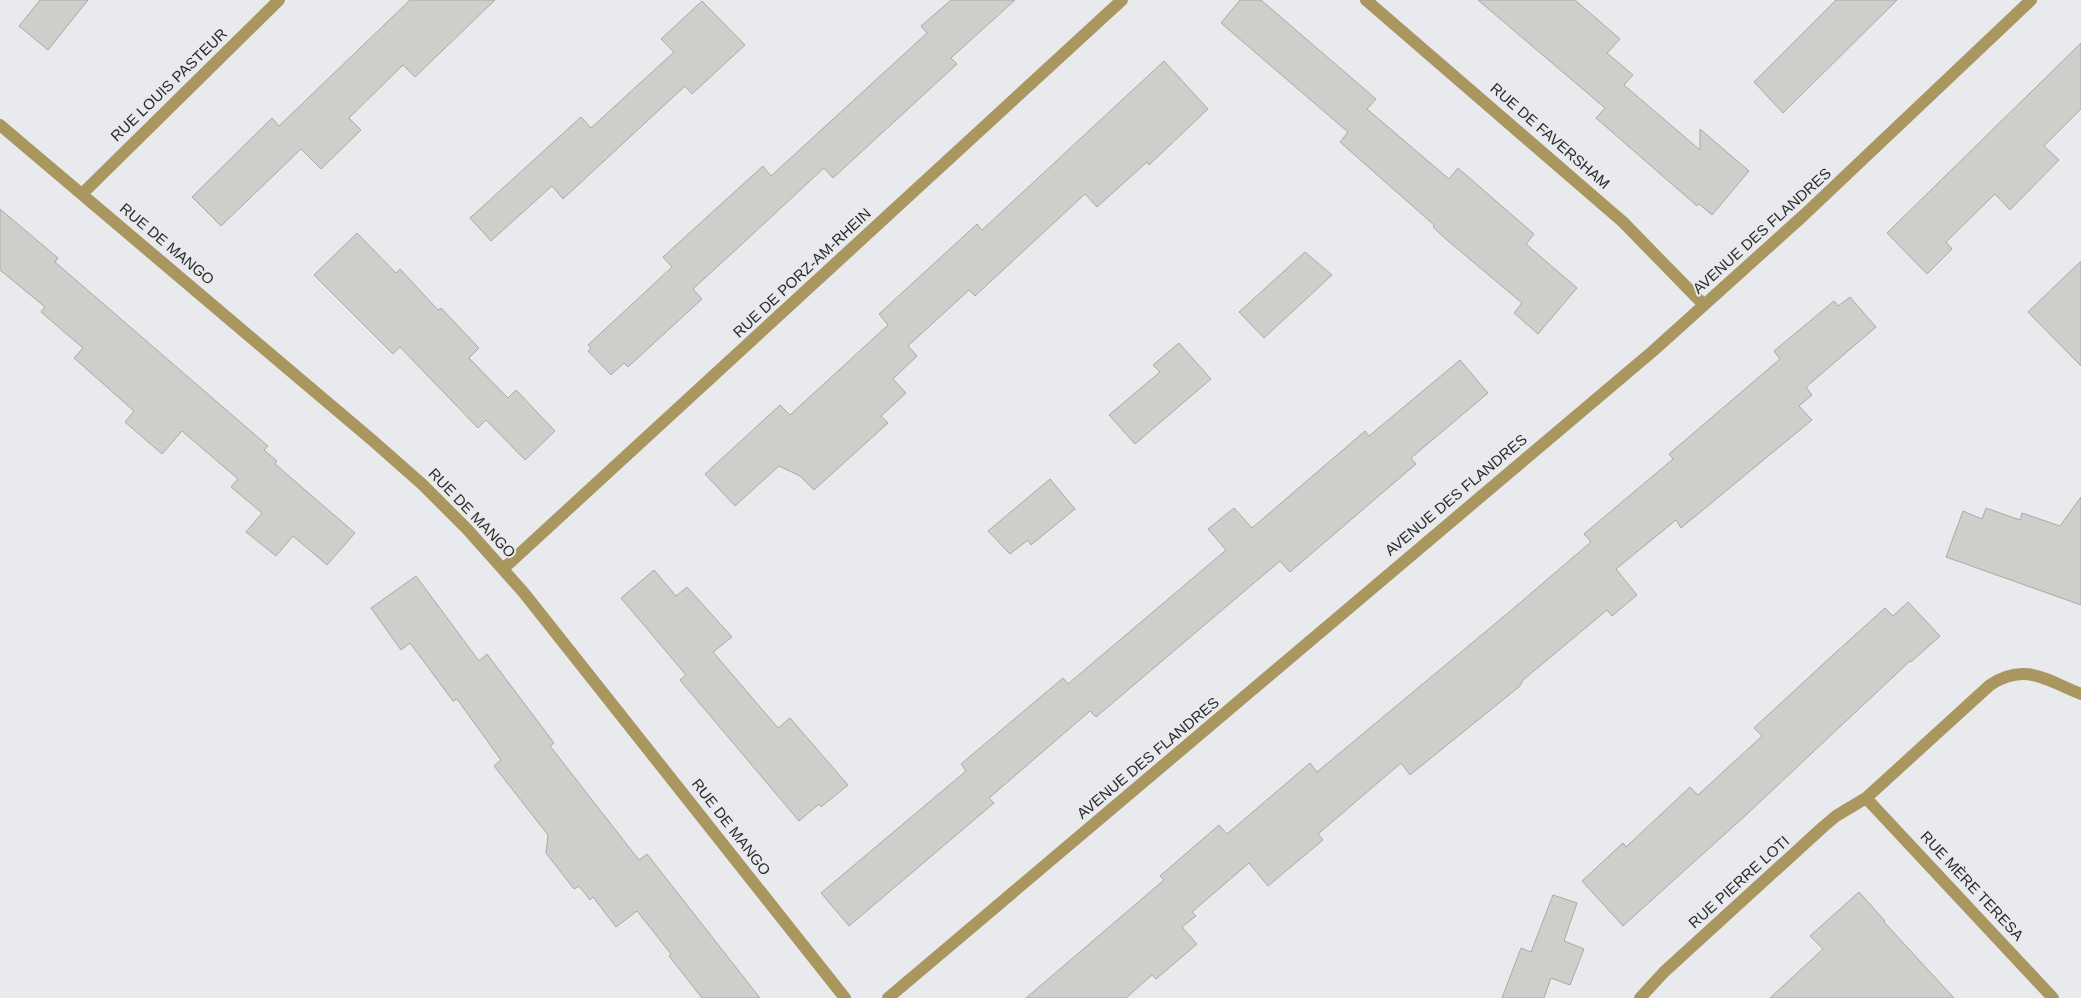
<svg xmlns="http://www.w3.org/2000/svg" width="2081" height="998" font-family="Helvetica,sans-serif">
  <rect width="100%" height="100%" fill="#e9eaee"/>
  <path fill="#d0ceca" stroke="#aba9a5" d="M40,0h48l-40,50 -29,-24z
    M410,0h85l-80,77 -12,-12 -54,53 12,12 -40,39 -20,-20 -80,77 -29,-29 80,-79 7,8z
    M951,0h64l-64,58 6,6 -124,114 -9,-10 -82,76 -49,45 9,10 -74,68 -4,-4 -13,12 -23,-24 3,-3 -3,-3 84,-78 -9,-10 100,-91 8,10 156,-143 -6,-7z
    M1240,0h21l115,99 -9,10 82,70 9,-11 76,66 -8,10 51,44 -39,46 -24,-21 8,-10 -75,-63 -14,-13 1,-2 -94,-83 8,-10 -127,-109z
    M1478,0h97l45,39 -13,14 26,22 -9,10 76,65v-21l49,42 -37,44 -13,-11 -2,2 -101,-88 9,-10z
    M1836,0h61l-114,113 -29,-31z
    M702,1l43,44 -53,49 -7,-8 -122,113 -11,-13 -61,55 -21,-23 111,-101 10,11 83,-76 -13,-13z
    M2081,43v66l-37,37 15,14 -49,50 -15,-16 -49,48 6,7 -25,25 -40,-41z
    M1164,61l44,48 -59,56 -2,-3 -50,45 -12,-13 -110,102 -6,-6 -61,56 9,10 -24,23 13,14 -25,23 7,7 -74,67 -14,-14 -21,-10 -44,40 -30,-32 75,-69 10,10 98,-90 -9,-11 98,-90 5,6z
    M0,209l58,49 -3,4 213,184 -4,4 13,11 -2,3 80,69 -28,32 -34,-29 -17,20 -30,-24 16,-19 -31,-26 7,-8 -56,-48 -20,23 -37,-32 9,-11 -60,-53 9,-10 -42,-36 4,-5 -45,-37z
    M357,233l39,40 4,-4 38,41 3,-2 38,40 -10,10 39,40 8,-8 39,41 -30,29 -39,-40 -8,8 -78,-81 -7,7 -79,-79z
    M1305,252l27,23 -68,63 -25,-26z
    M2081,261v105l-53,-54z
    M1850,297l26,30 -70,60 6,8 -13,11 13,14 -131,108 -5,-8 -60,49 21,26 -25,21 -5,-6 -84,70 -3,6 -110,89 -9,-12 -83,71 5,6 -55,46 -19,-23 -57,49 4,4 -14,11 15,17 -41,35 -4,-4 -26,23h-100l138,-118 -4,-4 59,-51 8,9 83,-71 7,9 191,-159 83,-71 -7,-8 89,-75 -4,-5 111,-95 -6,-8 60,-50 4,5z
    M1179,343l32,36 -76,65 -26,-29 51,-43 -7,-7z
    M1460,360l28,33 -77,65 5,6 -126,108 -10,-11 -184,156 -6,-6 -101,87 5,5 -145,123 -28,-33 145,-122 -5,-7 102,-86 5,6 158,-134 -18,-21 26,-21 18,20 113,-97 4,5z
    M1050,479l25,30 -44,36 -3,-5 -18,14 -22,-23z
    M2081,497v108l-135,-48 17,-46 19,8 4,-11 34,12 2,-7 38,13z
    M654,570l22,26 11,-9 45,50 -19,15 65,76 12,-10 58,67 -27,22 -2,-3 -20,17 -119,-141 6,-5 -65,-77z
    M416,576l63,85 8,-7 67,89 -4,3 89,114 8,-6 113,144h-58l-33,-42 2,-2 -34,-43 -21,16 -23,-30 -3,3 -11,-14 -5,3 -28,-36 2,-18 -54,-69 7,-6 -44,-61 -4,2 -43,-58 -9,7 -30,-42z
    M1908,602l32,34 -29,26 -1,-1 -164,154 -123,111 -41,-45 41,-38 3,4 64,-60 8,8 64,-59 -8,-8 80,-74 51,-46 8,8z
    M1859,892l26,29 -1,1 70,76h-184l53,-49 -13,-13z
    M1553,895l24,8 -13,38 20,8 -14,36 -19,-7 -7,20h-42l19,-50 10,4z"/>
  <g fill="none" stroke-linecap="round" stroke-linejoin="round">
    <path stroke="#aa965f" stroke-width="12" d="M1366,0l257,222 81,83
      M0,125l372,315 51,45 44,44 57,64 321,405
      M82,194l197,-194
      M503,569l619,-569
      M1866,798l187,200
      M888,998l765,-647 151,-136 227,-215
      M1640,998l24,-26 159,-145 13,-11 30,-18 124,-113c35,-23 56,-5 91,9"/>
  </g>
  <g text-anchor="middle" stroke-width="4" stroke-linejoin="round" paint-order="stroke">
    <g font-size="15" fill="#2b2b2d" stroke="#e9eaee">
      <text transform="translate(169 85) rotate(-44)" y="5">RUE LOUIS PASTEUR</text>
      <text transform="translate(1550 136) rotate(41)" y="5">RUE DE FAVERSHAM</text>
      <text transform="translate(1762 231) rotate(-42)" y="5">AVENUE DES FLANDRES</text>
      <text transform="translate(167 244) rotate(40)" y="5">RUE DE MANGO</text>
      <text transform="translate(802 273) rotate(-43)" y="5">RUE DE PORZ-AM-RHEIN</text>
      <text transform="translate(1456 495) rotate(-40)" y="5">AVENUE DES FLANDRES</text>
      <text transform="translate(472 513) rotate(46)" y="5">RUE DE MANGO</text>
      <text transform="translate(1148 758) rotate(-40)" y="5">AVENUE DES FLANDRES</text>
      <text transform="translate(731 827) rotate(52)" y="5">RUE DE MANGO</text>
      <text transform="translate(1739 882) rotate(-42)" y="5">RUE PIERRE LOTI</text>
      <text transform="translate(1972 886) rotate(47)" y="5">RUE MÈRE TERESA</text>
    </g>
  </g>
</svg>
